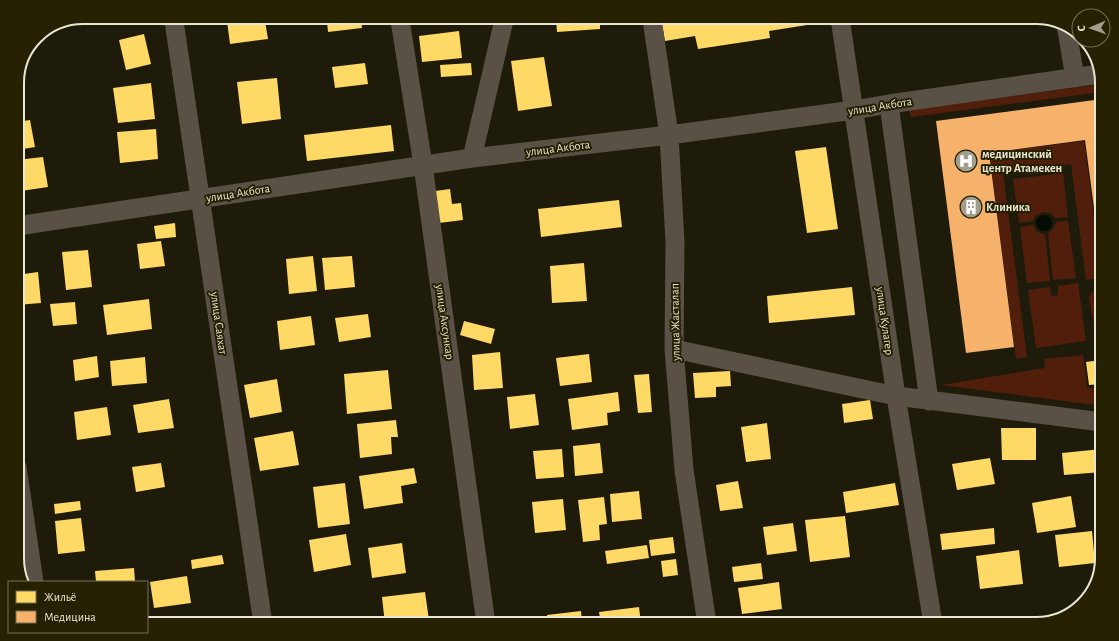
<svg xmlns="http://www.w3.org/2000/svg" width="1119" height="641" font-family="'Alegreya Sans',sans-serif">
  <rect width="100%" height="100%" fill="#1e1b0a"/>
  <path fill="#511e0c" d="M1102,84v8l-191,25 -2,-7z
    M1084,141l16,120 2,1v16l-16,2 -15,-116 -68,8 24,185 -11,2 -27,-206z
    M1063,173l5,44 -13,1 -4,-5 -8,-1 -8,4 -2,5 -14,2 -6,-44z
    M1068,221l8,57 -23,2 -5,-47 5,-4 3,-7z
    M1033,225l4,7 8,2 5,47 -23,2 -7,-56z
    M1078,283l8,58 -50,7 -8,-58 22,-3 1,9 7,-1v-9z
    M1095,289h7v40l-8,-3 -5,-29z
    M1083,355l4,33h15v18l-161,-21 104,-17 -1,-9z"/>
  <path fill="#040c05" d="M1036 223a8 8 0 1 1 16 0a8 8 0 1 1-16 0Z"/>
  <path fill="#ffd966" d="M806,18l1,7 -38,6 1,7 -72,11 -3,-13 -30,5 -4,-22z
    M556,19h44v10l-43,3z
    M361,20l1,8 -34,4 -1,-11z
    M415,20h21v1l-20,4z
    M227,21h38l3,18 -38,5z
    M459,31l3,27 -40,4 -3,-26z
    M144,34l7,30 -25,6 -7,-30z
    M544,57l8,49 -34,5 -7,-50z
    M365,63l3,21 -33,4 -3,-21z
    M471,63l1,12 -31,2 -1,-12z
    M277,78l4,41 -39,5 -5,-42z
    M151,83l4,36 -37,4 -5,-35z
    M30,120l5,27 -18,3v-28z
    M391,125l3,26 -87,10 -3,-26z
    M156,129l2,30 -38,4 -3,-31z
    M826,147l12,82 -31,4 -12,-82z
    M43,157l5,30 -27,4 -4,-31z
    M450,189l2,15 9,-1 2,17 -24,3 -4,-32z
    M619,200l3,27 -81,10 -3,-28z
    M175,223l1,14 -20,2 -2,-13z
    M161,241l4,25 -25,3 -3,-25z
    M88,250l4,37 -26,3 -4,-38z
    M313,256l4,35 -28,3 -3,-35z
    M352,256l3,31 -30,3 -3,-32z
    M584,263l3,38 -35,2 -2,-37z
    M38,272l3,31 -24,2v-30z
    M852,287l3,28 -86,8 -2,-27z
    M149,299l3,30 -45,6 -4,-30z
    M75,302l2,22 -24,2 -3,-22z
    M368,314l3,23 -32,5 -4,-24z
    M311,316l4,29 -35,5 -3,-29z
    M464,321l31,8 -4,15 -31,-9z
    M500,352l3,36 -29,2 -2,-35z
    M589,354l3,28 -32,4 -4,-28z
    M97,356l2,21 -24,4 -2,-21z
    M145,357l2,26 -35,3 -2,-25z
    M1101,360l1,24 -13,1 -3,-23z
    M388,370l4,39 -45,5 -3,-40z
    M730,371l1,15 -15,1v10l-21,1 -2,-25z
    M649,374l3,38 -14,1 -4,-38z
    M277,379l5,33 -32,6 -6,-33z
    M618,392l2,19 -13,2 1,12 -36,5 -4,-31z
    M535,394l4,31 -29,4 -3,-32z
    M169,399l5,29 -36,5 -5,-28z
    M870,400l3,19 -29,4 -2,-19z
    M107,407l4,28 -34,5 -3,-28z
    M396,420l2,17h-7l1,17 -32,4 -3,-34z
    M767,423l4,36 -25,3 -5,-35z
    M1001,428h35v32h-34z
    M293,431l6,34 -39,6 -6,-33z
    M600,443l3,30 -28,3 -2,-30z
    M562,449l2,28 -28,2 -3,-28z
    M1102,449v23l-38,3 -2,-22z
    M990,458l5,26 -38,6 -5,-26z
    M161,463l4,24 -29,5 -4,-25z
    M414,468l3,15 -16,3 2,17 -39,6 -5,-33z
    M738,481l5,27 -23,3 -4,-26z
    M345,483l5,41 -32,4 -5,-41z
    M895,483l4,22 -53,8 -3,-21z
    M639,491l3,28 -30,3 -2,-28z
    M1071,496l5,31 -39,6 -5,-30z
    M604,497l3,27 -8,1 1,15 -17,2 -5,-42z
    M563,499l3,31 -31,3 -3,-31z
    M80,501l1,9 -26,4 -1,-10z
    M845,516l5,41 -40,5 -5,-42z
    M81,518l4,33 -27,3 -3,-33z
    M793,523l4,28 -30,4 -4,-28z
    M994,528l1,16 -53,6 -2,-16z
    M1092,531l3,32 -36,4 -4,-32z
    M346,534l5,31 -37,7 -5,-32z
    M673,537l2,16 -24,3 -2,-16z
    M402,543l4,30 -34,5 -4,-30z
    M647,545l2,13 -42,6 -2,-13z
    M1019,550l4,34 -43,5 -4,-33z
    M222,555l2,9 -32,5 -1,-9z
    M676,559l2,16 -15,2 -2,-16z
    M761,563l2,16 -29,3 -2,-15z
    M134,568l1,14h-39l-1,-11z
    M187,576l4,27 -37,5 -4,-26z
    M779,582l3,27 -40,5 -4,-26z
    M425,592l4,28 -29,4h-15l-3,-27z
    M639,607l2,17h-40l-2,-12z
    M581,611l1,13h-34l-1,-9z
    M317,618l1,6h-36v-3z
    M211,620v4h-17v-1z
    M1004,621v3h-15v-1z"/>
  <path fill="#f6b26b" d="M1102,99v161h-1l-16,-120 -96,13 25,194 -48,6 -30,-232z"/>
  <g fill="none" stroke-linecap="round" stroke-linejoin="round">
    <path stroke="#5a5146" stroke-width="19" d="M840,18l56,378 37,228
      M652,19l17,116 6,107 -1,107 10,121 23,154
      M400,20l23,145 63,459
      M174,21l89,603
      M1066,25l9,53
      M889,104l40,297
      M472,158l32,-138
      M17,226l455,-68 197,-23 185,-25 35,-6 211,-30
      M674,349l222,47 206,26
      M17,467l17,115"/>
  </g>
  <defs>
    <g id="hospital-disc" transform="scale(1.15)"><circle r="9.5" fill="#a19e8d" stroke="#262102"/><path d="M-5-5h3v3.5h4V-5h3V5h-3V1.5h-4V5h-3Z" fill="#fff"/></g>
    <g id="building-disc" transform="scale(1.15)"><circle r="9.5" fill="#a19e8d" stroke="#262102"/><path d="M-4-6H4V6H1V3H-1V6H-4ZM-2.5-4.3h1.7v1.8h-1.7ZM.8-4.3h1.7v1.8H.8ZM-2.5-1h1.7V.8h-1.7ZM.8-1h1.7V.8H.8Z" fill="#fff"/></g>
  </defs>
  <g fill-rule="evenodd">
    <use href="#hospital-disc" x="966" y="161"/>
    <use href="#building-disc" x="971" y="207"/>
  </g>
  <g text-anchor="middle" stroke-width="4" stroke-linejoin="round" paint-order="stroke">
    <g font-size="12" fill="#e8e5d3" stroke="#262102">
      <text transform="translate(880 106) rotate(-9)" y="4">улица Акбота</text>
      <text transform="translate(558 148) rotate(-7)" y="4">улица Акбота</text>
      <text transform="translate(238 193) rotate(-9)" y="4">улица Акбота</text>
      <text transform="translate(885 321) rotate(82)" y="4">улица Кулагер</text>
      <text transform="translate(445 322) rotate(82)" y="4">улица Аксункар</text>
      <text transform="translate(675 322) rotate(-91)" y="4">улица Жасталап</text>
      <text transform="translate(219 323) rotate(82)" y="4">улица Саяхат</text>
    </g>
    <g font-size="12" font-weight="bold" fill="#e8e5d3" stroke="#262102" text-anchor="start">
      <text x="982" y="158">медицинский<tspan x="982" dy="14">центр Атамекен</tspan></text>
      <text x="986" y="211">Клиника</text>
    </g>
  </g>
  <path d="M0 0H1119V641H0ZM83 24H1036A59 59 0 0 1 1095 83V558A59 59 0 0 1 1036 617H83A59 59 0 0 1 24 558V83A59 59 0 0 1 83 24Z" fill="#262102" fill-rule="evenodd"/>
  <path fill="none" stroke="#e8e5d3" stroke-width="2" d="M83 24H1036A59 59 0 0 1 1095 83V558A59 59 0 0 1 1036 617H83A59 59 0 0 1 24 558V83A59 59 0 0 1 83 24Z"/>
  <rect x="8" y="581" width="140" height="52" fill="#262102" stroke="#746f56"/>
  <rect x="16" y="591" width="20" height="12" fill="#ffd966" stroke="#746f56"/>
  <text x="44" y="601" font-size="12" fill="#e8e5d3">Жильё</text>
  <rect x="16" y="611" width="20" height="12" fill="#f6b26b" stroke="#746f56"/>
  <text x="44" y="621" font-size="12" fill="#e8e5d3">Медицина</text>
  <g transform="translate(1091 28) rotate(268)"><circle r="19" fill="#262102" stroke="#746f56"/>
  <path d="M0-3L7 15L0 10L-7 15Z" fill="#a19e8d"/>
  <text y="-6" font-size="11" font-weight="bold" text-anchor="middle" fill="#e8e5d3">С</text>
  </g>
</svg>
